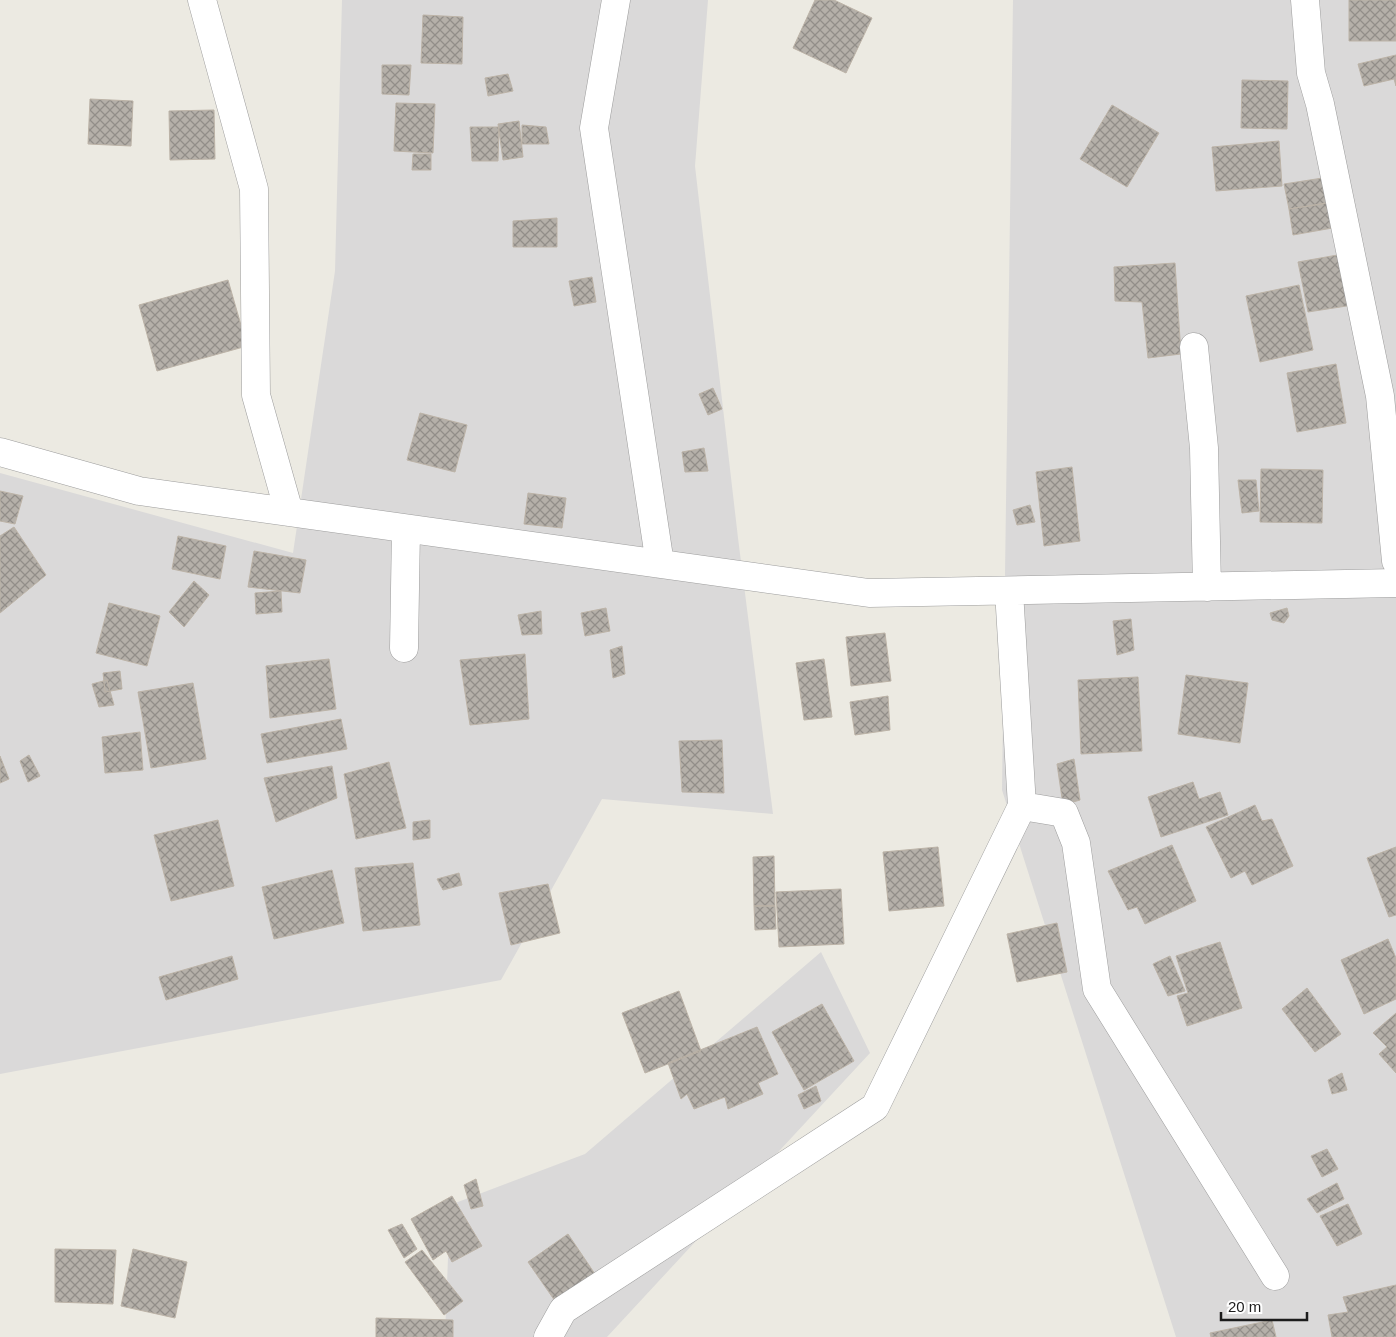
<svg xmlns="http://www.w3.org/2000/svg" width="1396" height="1337" font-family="Arial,sans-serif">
  <defs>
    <pattern id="building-cross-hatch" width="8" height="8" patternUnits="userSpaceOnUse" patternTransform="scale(1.25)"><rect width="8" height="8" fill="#b5b0a9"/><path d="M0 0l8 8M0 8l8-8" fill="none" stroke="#928e89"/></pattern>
  </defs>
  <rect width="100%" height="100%" fill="#eceae2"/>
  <path fill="#dad9d9" d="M342,0h366l-13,166 43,372 35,276 -171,-15 -101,181 -501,94v-601l293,80 42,-282z
    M1013,0h383v1337h-220l-174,-547z
    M821,952l49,101 -263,284h-162l5,-132 135,-51z"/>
  <path fill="url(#building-cross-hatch)" stroke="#bcb3a7" d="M815,0h19l38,18 -26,55 -53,-25z
    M1349,0h47v41h-47z
    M423,15l40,2 -1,47 -41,-1z
    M1396,55v31l-2,-7 -30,7 -6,-22z
    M382,65h29l-2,30 -27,-1z
    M508,74l5,17 -25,5 -3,-18z
    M1242,80l46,1 -1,48 -46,-1z
    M90,99l43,2 -2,45 -43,-2z
    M396,103l39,1 -2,49 -39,-2z
    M1112,105l47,28 -32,54 -47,-28z
    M214,110l1,49 -45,1 -1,-49z
    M519,121l4,36 -20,3 -5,-36z
    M522,125l24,2 3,17h-27z
    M470,127h29l-1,34h-26z
    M1279,141l3,45 -66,5 -4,-44z
    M413,154h18v16h-19z
    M1329,177l5,25 -45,7 -5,-25z
    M1334,202l4,25 -45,8 -4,-26z
    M557,218v29h-44v-26z
    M1343,254l10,51 -45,7 -10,-50z
    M1175,263l6,91 -33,4 -6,-56 -27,-1 -1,-34z
    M592,277l4,25 -22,4 -5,-25z
    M228,280l19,66 -90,25 -18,-66z
    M1299,285l14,65 -53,12 -14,-66z
    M1336,364l10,59 -49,9 -10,-59z
    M713,388l9,21 -14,6 -9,-21z
    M420,413l47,12 -12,47 -48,-12z
    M704,448l4,23 -23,1 -3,-20z
    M1072,467l8,74 -36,5 -8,-74z
    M1261,469l62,1 -1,53 -62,-1z
    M1238,480h18l3,31 -17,2z
    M0,491l23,5 -8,28 -15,-3z
    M528,493l38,5 -4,30 -38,-4z
    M1030,505l5,17 -18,3 -4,-15z
    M14,527l32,48 -46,38v-77z
    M178,536l48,10 -6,33 -48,-10z
    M254,551l52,9 -6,33 -52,-6z
    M194,581l15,14 -25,32 -15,-15z
    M281,591l1,21 -26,2 -1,-21z
    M109,603l51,13 -13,50 -51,-13z
    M606,608l4,23 -25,5 -4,-23z
    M1287,608l2,8 -5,7 -12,-3 -2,-7z
    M541,611l1,23 -20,1 -4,-20z
    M1131,619l3,31 -17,5 -4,-34z
    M885,633l6,48 -40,5 -5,-49z
    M622,646l3,28 -12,4 -3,-28z
    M525,654l4,65 -59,6 -10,-65z
    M329,659l7,50 -66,9 -4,-52z
    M824,659l8,58 -28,3 -8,-57z
    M120,671l2,18 -17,3 -2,-19z
    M1186,675l62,8 -8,60 -62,-9z
    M1138,677l4,74 -61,3 -3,-74z
    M107,680l7,25 -15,2 -7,-23z
    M193,683l13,76 -55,9 -13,-76z
    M888,696l2,34 -35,5 -5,-33z
    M341,719l6,30 -80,14 -6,-29z
    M140,732l3,38 -38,3 -3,-36z
    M722,740l2,53 -42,-1 -3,-51z
    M29,755l11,21 -12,6 -8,-21z
    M0,756l9,23 -9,4z
    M1074,759l6,41 -17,5 -6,-41z
    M389,762l17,66 -50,11 -12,-65z
    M332,766l5,32 -61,24 -12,-44z
    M1193,782l6,17 21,-7 8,23 -67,22 -13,-40z
    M1255,805l7,16 10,-2 21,47 -41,19 -7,-14 -14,7 -25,-51z
    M218,820l16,66 -63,15 -17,-66z
    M430,820v18l-17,2v-18z
    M1172,845l24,56 -51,23 -8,-17 -9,3 -20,-39z
    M938,847l6,59 -55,5 -6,-59z
    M1396,847v68l-7,2 -22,-59z
    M774,856l1,50h-21l-1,-49z
    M413,863l7,62 -57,6 -8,-63z
    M332,870l12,53 -70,16 -12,-52z
    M459,873l3,12 -19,5 -6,-11z
    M548,884l12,49 -49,12 -12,-52z
    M841,889l3,55 -65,3 -3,-55z
    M754,906h21l1,23 -21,1z
    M1057,923l10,49 -50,10 -10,-48z
    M1388,939l8,19v41l-32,15 -23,-54z
    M1220,942l22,66 -55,18 -10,-30 11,-3 -12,-37z
    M232,956l6,23 -72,21 -7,-23z
    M1170,956l15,35 -17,5 -15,-32z
    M1307,988l34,46 -26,18 -33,-43z
    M679,991l22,60 -56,22 -23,-60z
    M822,1004l32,57 -50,29 -32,-58z
    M1396,1013v60l-17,-19 8,-7 -14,-14z
    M757,1027l21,47 -20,9 5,11 -35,15 -3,-12 -31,12 -7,-15 -6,5 -13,-36z
    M1342,1073l5,17 -15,4 -4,-14z
    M816,1086l5,15 -17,8 -6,-14z
    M1327,1149l11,20 -16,8 -11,-21z
    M476,1179l7,27 -12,3 -7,-24z
    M1337,1183l7,16 -27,14 -10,-14z
    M452,1196l30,50 -30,16 -6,-11 -13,9 -22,-41z
    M1348,1204l14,30 -25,12 -17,-30z
    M402,1224l15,25 -13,9 -16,-28z
    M568,1234l27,40 -40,27 -27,-39z
    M55,1249l61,1 -3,54 -58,-2z
    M133,1249l54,13 -12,56 -54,-12z
    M422,1250l41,51 -19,14 -39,-53z
    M1396,1285v52h-64l-4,-22 20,-3 -5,-15z
    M376,1318l77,2v17h-77z
    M1272,1320l4,17h-65l-1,-4z"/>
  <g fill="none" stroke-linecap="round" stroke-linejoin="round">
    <g stroke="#9d9d9d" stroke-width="29">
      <path id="minor" d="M202,0l52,189 2,206 33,117
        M616,0l-22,128 66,436
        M1305,0l6,73 9,31 60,292 16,165
        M1194,347l10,101 3,139
        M0,452l139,39 730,102 527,-10
        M404,648l2,-119
        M1022,806l42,7 12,30 21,146 178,287
        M548,1337l15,-27 312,-203 147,-301 -13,-215"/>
    </g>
    <use href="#minor" stroke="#fff" stroke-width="28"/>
  </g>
  <path d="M1221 1312v8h86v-8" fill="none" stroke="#1c1c1c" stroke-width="2.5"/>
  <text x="1228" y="1312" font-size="15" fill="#1c1c1c" stroke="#ffffff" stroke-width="4" paint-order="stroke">20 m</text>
</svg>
